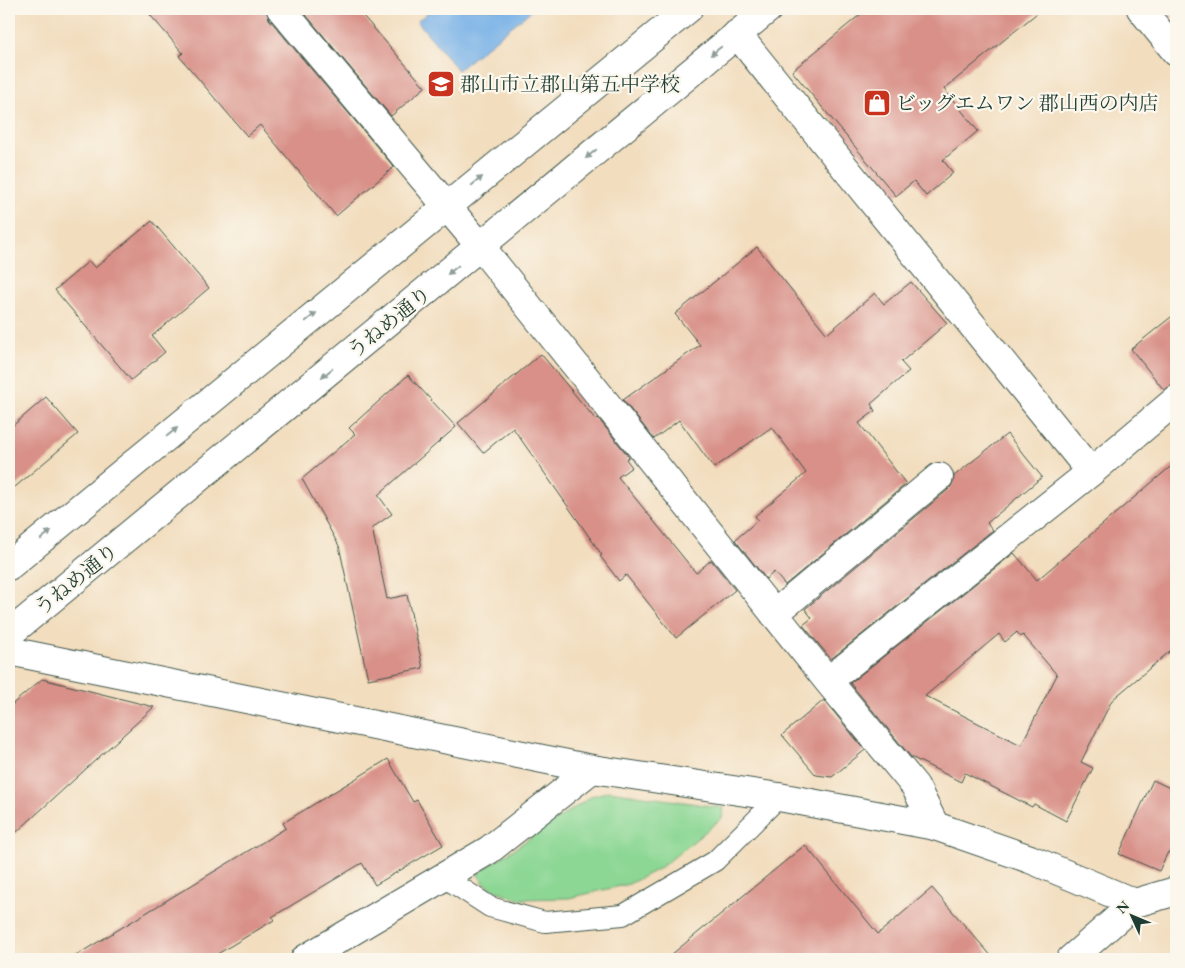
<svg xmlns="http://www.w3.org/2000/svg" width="1185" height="968" font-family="'EB Garamond','Noto Serif JP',serif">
  <rect width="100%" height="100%" fill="#fbf7ec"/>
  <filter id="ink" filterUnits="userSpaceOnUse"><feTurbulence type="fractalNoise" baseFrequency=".02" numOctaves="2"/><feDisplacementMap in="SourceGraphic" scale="10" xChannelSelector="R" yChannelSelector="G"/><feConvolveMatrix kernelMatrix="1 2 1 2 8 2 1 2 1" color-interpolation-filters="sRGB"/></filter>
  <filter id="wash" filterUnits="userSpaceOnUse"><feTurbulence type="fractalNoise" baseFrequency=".0096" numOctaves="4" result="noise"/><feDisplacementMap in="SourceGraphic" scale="20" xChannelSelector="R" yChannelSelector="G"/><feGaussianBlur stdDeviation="1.12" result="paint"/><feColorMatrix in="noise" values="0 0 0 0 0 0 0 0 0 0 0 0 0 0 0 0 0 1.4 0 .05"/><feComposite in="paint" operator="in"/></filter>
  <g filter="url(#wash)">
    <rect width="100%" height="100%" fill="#f2ddbe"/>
    <path fill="#8cd794" stroke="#568a64" d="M609,791l115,17 -2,10 -39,32 -23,18 -31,16 -60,14 -50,1 -25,-9 -11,-8 -6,-8 115,-78z"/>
    <path fill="#76b0e7" stroke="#4a768e" d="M433,9h100l-75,61 -41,-49z"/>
    <g id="blocks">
      <path fill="#d89088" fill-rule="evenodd" d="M145,9h121l3,10 125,148 -58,49 -76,-91 -13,11 -68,-80 4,-3z
        M301,9h56l68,78 -34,29z
        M867,9h175l-98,80 34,42 -35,29 10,13 -27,23 -12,-15 -18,15 -104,-125z
        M152,221l57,67 -57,48 13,16 -34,28 -76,-90 34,-29 6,7z
        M757,247l70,87 48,-41 9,11 27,-22 36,41 -46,39 8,9 -38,33 4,7 -16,12 47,61 -121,101 -11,-13 -8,7 -31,-39 23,-20 -3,-4 51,-43 -34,-46 -58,41 -35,-48 -25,19 -31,-39 77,-55 -25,-31z
        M1176,313v72h-3l-9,5 -33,-41z
        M541,354l55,66 2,-2 31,39 -3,2 6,8 -14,10 78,96 15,-13 24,30 -59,48 -50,-63 -7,6 -19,-25 2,-1 -89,-127 -30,25 -25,-30z
        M408,375l48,52 -78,68 14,19 -20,14 15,71 20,-4 16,73 -55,11 -29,-133 -37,-67 53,-45 -6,-6z
        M46,397l32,37 -69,58v-63z
        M1007,434l35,43 -55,46 6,7 -162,129 -28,-34 9,-7 -7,-9 144,-120 4,-6 1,-7z
        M1176,462v184l-64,54 -31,62 12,6 -27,53 -32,-17 -2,3 -67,-34 -4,9 -50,-25 -61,-74 164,-130 23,27zM1017,632l4,5 2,-2 34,40 -36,70 -96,-49 74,-62 6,8z
        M42,679l112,28 -145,132v-132z
        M824,700l41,50 -33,27 -16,-2 -34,-40z
        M388,759l25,43 4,-2 26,45 -68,40 -13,-22 -90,54 2,3 -65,39h-139l216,-131 -3,-5z
        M1153,780l23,11v65l-8,-4 -9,19 -40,-17z
        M805,845l73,89 54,-46 62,71h-328z"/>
    </g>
  </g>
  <g filter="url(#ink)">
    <use href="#blocks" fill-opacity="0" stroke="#3f5549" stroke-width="1"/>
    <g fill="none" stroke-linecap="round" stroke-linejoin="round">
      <g stroke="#3f5549" stroke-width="22">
        <path id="service" d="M444,877l46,30 55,15 78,-7 92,-54 64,-64"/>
      </g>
      <g stroke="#3f5549" stroke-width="30">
        <path id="minor" d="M281,9l200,238 347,434 87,105 20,40
          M1141,9l35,43
          M737,34l354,438
          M774,614l165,-137
          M828,681l263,-209 85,-72
          M305,959l184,-109 103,-81
          M1071,959l64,-56"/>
      </g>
      <g stroke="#3f5549" stroke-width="30">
        <path id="tertiary" d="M9,566l679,-557
          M9,634l759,-625
          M9,651l583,118 187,28 156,29 95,33 105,44 41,-12"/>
      </g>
      <use href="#service" stroke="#fff" stroke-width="20"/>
      <use href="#minor" stroke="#fff" stroke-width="28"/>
      <use href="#tertiary" stroke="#fff" stroke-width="28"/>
    </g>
    <defs><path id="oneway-solid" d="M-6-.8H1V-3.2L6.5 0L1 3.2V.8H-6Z" transform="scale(1.25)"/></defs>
    <g fill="#8f9e9a">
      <use href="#oneway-solid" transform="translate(716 51) rotate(141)"/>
      <use href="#oneway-solid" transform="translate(591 154) rotate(140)"/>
      <use href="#oneway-solid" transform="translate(477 181) rotate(-39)"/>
      <use href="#oneway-solid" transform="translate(453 270) rotate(141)"/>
      <use href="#oneway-solid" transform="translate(311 317) rotate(-39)"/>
      <use href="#oneway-solid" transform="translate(327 373) rotate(141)"/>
      <use href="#oneway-solid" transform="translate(172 432) rotate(-39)"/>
      <use href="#oneway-solid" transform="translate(46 535) rotate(-39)"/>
    </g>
  </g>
  <defs>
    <g id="school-square" transform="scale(1.4375)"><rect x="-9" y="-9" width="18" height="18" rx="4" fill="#c8321e" stroke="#fbf7ec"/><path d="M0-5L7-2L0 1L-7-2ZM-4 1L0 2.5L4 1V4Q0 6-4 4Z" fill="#fff"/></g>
    <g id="shop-square" transform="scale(1.4375)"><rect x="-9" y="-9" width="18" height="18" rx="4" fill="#c8321e" stroke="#fbf7ec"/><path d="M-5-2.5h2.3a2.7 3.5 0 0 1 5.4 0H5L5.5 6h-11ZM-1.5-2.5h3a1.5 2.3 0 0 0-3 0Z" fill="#fff"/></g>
  </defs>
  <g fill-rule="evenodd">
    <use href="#school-square" x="441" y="84"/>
    <use href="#shop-square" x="877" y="103"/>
  </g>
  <g text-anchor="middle" stroke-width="4.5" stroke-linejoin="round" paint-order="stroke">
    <g font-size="20" fill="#1f3d34" stroke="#fbf7ec" text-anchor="start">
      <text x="460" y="91">郡山市立郡山第五中学校</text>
      <text x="896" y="110">ビッグエムワン 郡山西の内店</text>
    </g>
    <g font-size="20" fill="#1f3d34" stroke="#fbf7ec">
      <text transform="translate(389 322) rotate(-39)" y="7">うねめ通り</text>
      <text transform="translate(76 579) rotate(-39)" y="7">うねめ通り</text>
    </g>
  </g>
  <rect width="1185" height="968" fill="none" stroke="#fbf7ec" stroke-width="30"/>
  <g transform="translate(1132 916) rotate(314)" stroke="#fbf7ec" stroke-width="4" paint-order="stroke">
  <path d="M0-4L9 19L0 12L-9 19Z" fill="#1f3d34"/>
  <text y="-8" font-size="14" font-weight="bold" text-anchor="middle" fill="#1f3d34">N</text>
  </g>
</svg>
